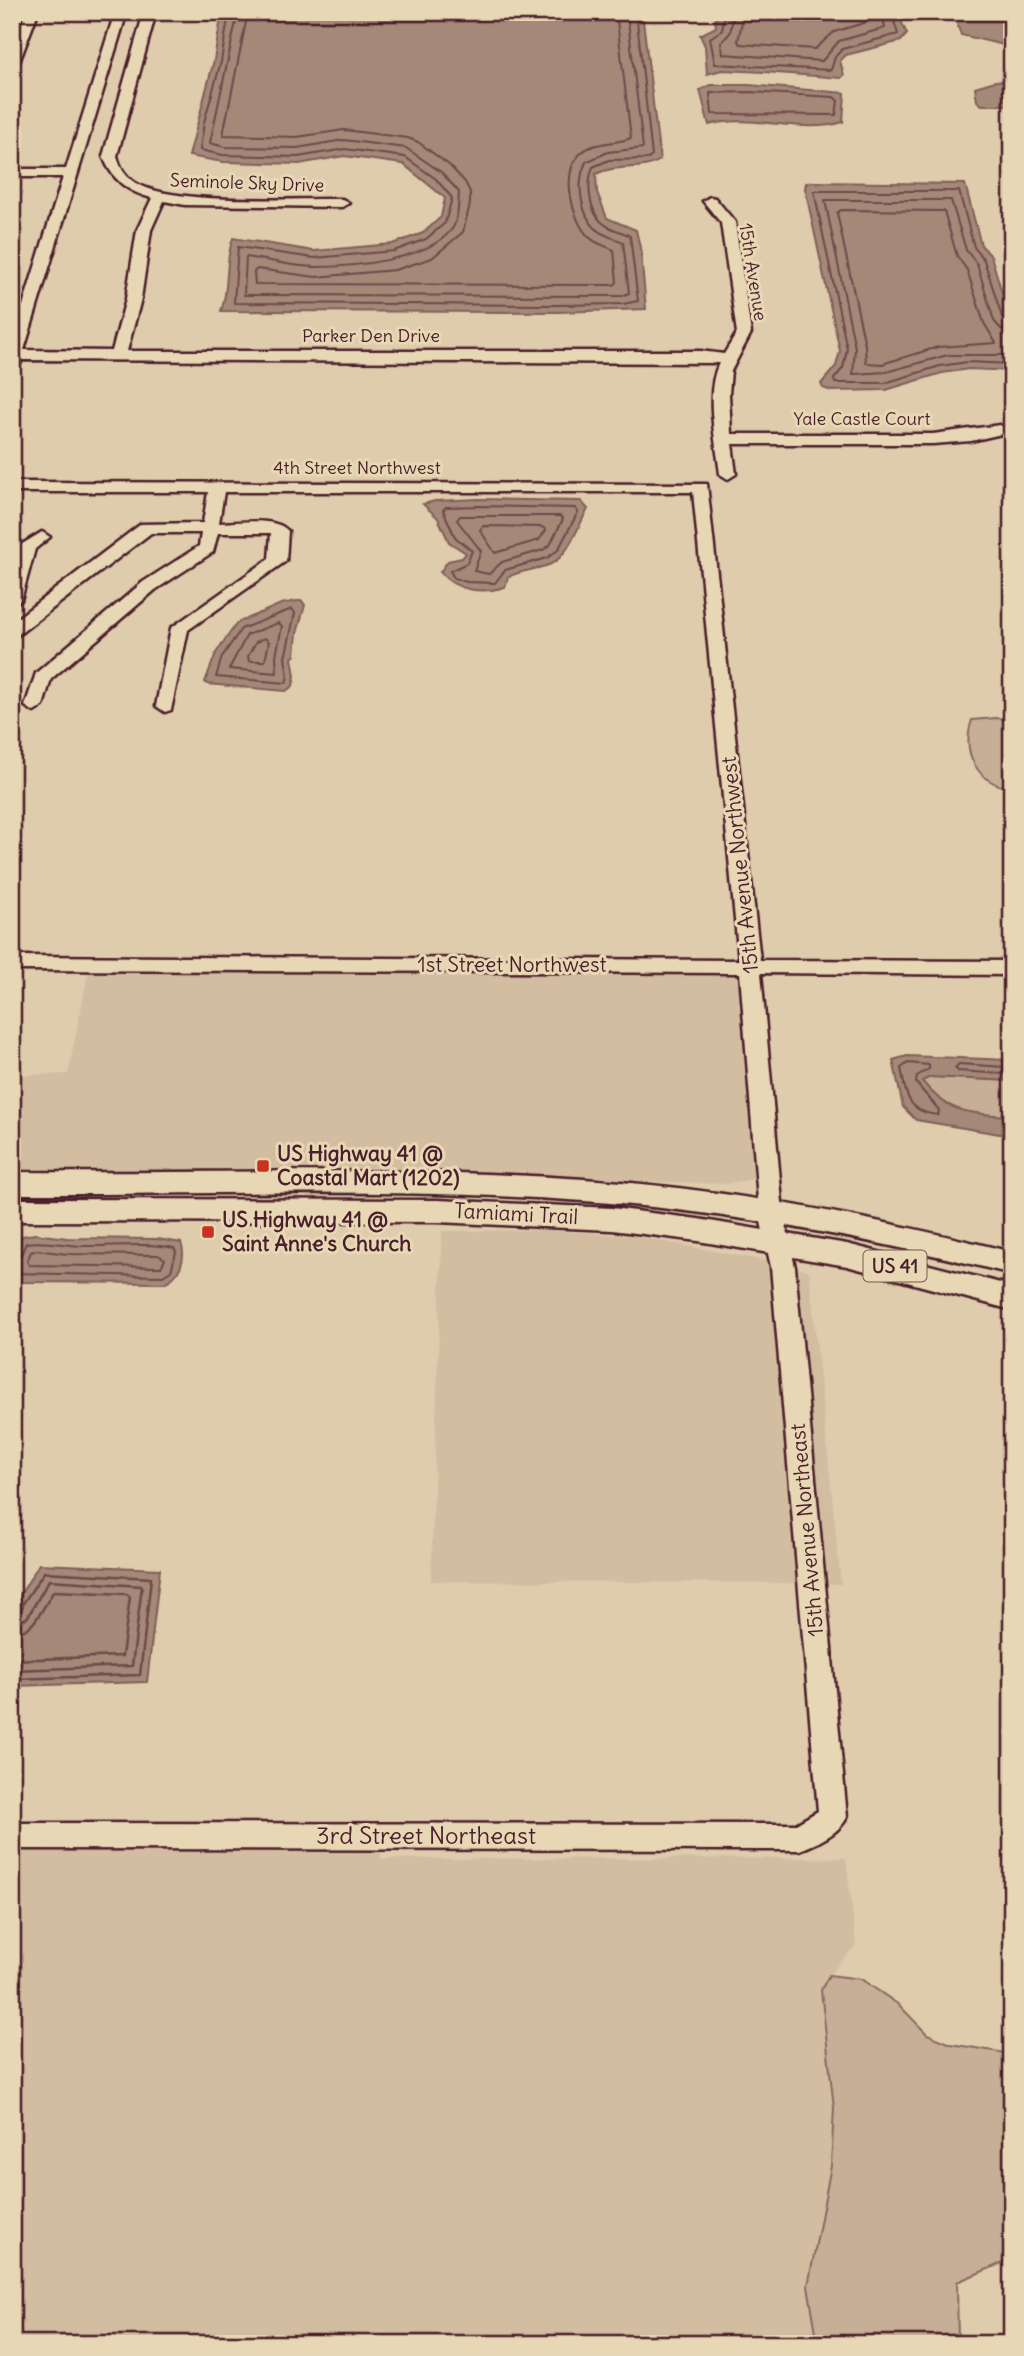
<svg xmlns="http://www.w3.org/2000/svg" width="1024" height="2356" font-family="Delius,sans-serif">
  <rect width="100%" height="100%" fill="#deccac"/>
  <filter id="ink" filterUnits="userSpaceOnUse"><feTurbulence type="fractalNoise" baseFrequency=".0143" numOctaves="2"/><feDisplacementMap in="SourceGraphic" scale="14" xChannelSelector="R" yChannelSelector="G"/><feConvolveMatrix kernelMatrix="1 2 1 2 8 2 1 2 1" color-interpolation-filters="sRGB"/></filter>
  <g filter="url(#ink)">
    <path fill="#d2bda1" d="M89,969l653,4 15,191 -4,15 -29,5 -310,-12 -402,-1v-96l56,-1z
      M545,1230l89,6 138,26 28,321 -369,-2 11,-350z
      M794,1267l15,4 32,313h-17z
      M12,1846l369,1v12l465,-1 10,87 -27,30 -8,15 13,118 -3,58 -23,120 10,58h-806z"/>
    <path fill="#c6af96" stroke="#886760" stroke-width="2" d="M996,718l16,1v69c-35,-4 -51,-35 -40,-68z
      M930,1077l82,4v36c-42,-5 -62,-1 -90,-36z
      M829,1975l32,4 38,26 28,29 24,10 61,10v205l-55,23 1,62h-140l-10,-58 23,-120 3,-58 -13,-118z"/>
    <path fill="#a48878" stroke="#805e59" stroke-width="2" d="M222,12h420l18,148c-18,12 -43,3 -64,14l1,18 10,26 29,12 5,22 5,57 -89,3 -336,-1c9,-24 3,-49 12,-73l81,13 78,-7 31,-11 18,-16 4,-19 -42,-34 -59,-8 -45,8 -76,-2 -34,-6 25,-96z
      M722,12h175l10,22 -6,7 -55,14 -6,6 4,14 -3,3 -77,-6 -42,-2 -15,4 -2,-28 -5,-11 16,-8 -1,-7z
      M953,12h59v35l-51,-12z
      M1012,80v25h-30l-5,-4 -2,-14 20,-6z
      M710,85h39l96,8 -2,29c-41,13 -92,-9 -134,3l-9,-35z
      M814,182l151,2 16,61 10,11 21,70v45l-43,-2 -27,4 -56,17 -55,1 -8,-3 -2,-4 15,-18 4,-15 -35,-163 1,-5z
      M479,499l102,2 7,8c-10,17 -19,46 -37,55 -14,6 -30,6 -43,13l-3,10c-23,7 -50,4 -65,-15l8,-11 14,-3 4,-5 -17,-11 -11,-24 -15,-14 12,-3z
      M297,601h5l3,4 -8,28 -2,22 -3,3 3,18 -2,10 -7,5 -79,-7 -2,-2 11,-29 21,-30 44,-19z
      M907,1056l105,4v21l-82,-4 -8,4c27,35 49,31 90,36v19l-96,-16 -13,-13 -10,-47z
      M35,1234l32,4 91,1 23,4c6,16 -2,34 -17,40l-145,-1 -7,-3 5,-36 5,-7z
      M39,1564l121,5 -13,113 -135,4v-57l5,-29z"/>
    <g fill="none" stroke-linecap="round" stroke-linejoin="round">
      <path stroke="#6e494a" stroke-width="2" d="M229,12l-8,50 -17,60 -4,28 23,5 75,2 47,-8 60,8 31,22 16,19 -7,25 -19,16 -32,12 -80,7 -76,-11 -4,56 323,2 66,-1 15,-3 -8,-65c-8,-5 -18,-6 -26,-12 -15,-11 -18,-40 -11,-57l16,-7 39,-1 4,-3 -16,-144
        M238,12l-28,131 15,4 72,1 47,-8 62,8 35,24 18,20c-1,11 0,27 -7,37 -23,31 -100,38 -137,38 -22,0 -46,-7 -69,-10l-2,38 378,1 7,-3 -6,-51c-8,-4 -19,-6 -26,-12 -17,-15 -21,-48 -11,-68l22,-10 35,-4 -16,-136
        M248,12l-25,123 74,2 47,-7 64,8 10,4 31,23 16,17 5,10v12l-7,28 -31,26 -37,12 -79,7 -59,-8 -3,3 1,12 359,1 3,-3 -3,-32c-8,-4 -18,-6 -25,-13 -17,-16 -28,-63 -10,-82 14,-15 35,-10 52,-17l-15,-126
        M725,12l-3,18 -12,8 5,26 116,6 4,-13 7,-8 56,-15 -7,-22
        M734,12l-4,21 -9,10 2,11 99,7 17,-20 46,-13 -3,-16
        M744,12l-6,29 2,3 75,5 19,-17 36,-11 2,-9
        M749,92l85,5 4,4 -2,14 -124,-1 -2,-21z
        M841,210l103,1 13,45 10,14 17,53 12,20 -58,4 -56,17 -16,-1 -1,-18 -28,-132z
        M1012,322l-10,-5 -18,-57 -10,-13 -15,-56h-145l33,158 -4,19 -9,11 1,4h50l55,-17 28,-4 44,2
        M1012,331l-11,-2 -7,-8 -17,-57 -11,-14 -15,-50h-126l30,148 -2,26 33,-2 62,-17h64
        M479,506l96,2 3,4 -20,38 -11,8 -42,12 -10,13 -28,-1 -13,-4 -4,-7 17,-8 5,-12 -17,-14 -12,-27 3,-3z
        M460,516h100l3,3 -13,26 -7,5 -41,12 -13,12 -15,-3 7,-20 -24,-31z
        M483,526l59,1 4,3 -7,10 -44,13 -15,-23z
        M292,609l3,4 -10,45 3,18 -2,7 -70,-6 6,-20 19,-28z
        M278,623l4,3 -6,30 1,17 -48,-4 18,-34z
        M265,638l4,4 -4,19h-16l-1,-5 8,-14z
        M908,1063l21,2v4l-12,7 -1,7 23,27 -1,5c-31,-3 -32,-20 -37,-47z
        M959,1064l46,3 3,4 -3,3 -47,-3 -3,-3z
        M37,1250l30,4 91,1 7,4 -4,8 -132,-2 -2,-4 4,-9z
        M12,1257l9,-2 5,-12c18,-3 36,2 55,3 31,1 62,-4 93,2l2,4 -5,19 -8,5 -151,-3"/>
      <path stroke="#6e494a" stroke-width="2.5" d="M12,1615l9,-3 3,-10 20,-30 107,6 -11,97 -128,4
        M12,1624l15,-6 22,-38 93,6 -10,80 -120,4
        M12,1634c25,-4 29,-25 42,-43l73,3 3,3 -8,59 -110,4"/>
      <g stroke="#4a1f2b" stroke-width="5">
        <path id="minor" d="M26,12h12l-20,53 -6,4v-21z
          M115,12h12l-103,338 88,1 14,-52 11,-69 15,-32c-24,-6 -40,-18 -49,-42l41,-144h12l-39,144c3,11 7,19 17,26 37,24 160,16 208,17l7,4 -7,4 -157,-2 -21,-4 -13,29 -10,69 -14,52h573l24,3 13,-21 -16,-110 -18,-22 7,-4 5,1 20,24 16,111 -20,38 -2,23 2,40h202l67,-9 8,5 -2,3 -35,8 -38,3h-201l4,30 -8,5 -8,-5c-4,-34 -16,-80 -1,-111l-697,-3 -5,9 -5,2v-30l51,-164h-51v-8h54z
          M12,482l695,2 53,476 252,1v14l-251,-2 22,240 12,54 52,550c-7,16 -31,27 -47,33l-788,-1v-26l784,1 22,-13 -47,-544 -12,-54 -19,-240 -728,-3v-14l727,4 -46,-468h-469l-5,31c20,0 55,-7 69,8l-2,30 -98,69 -17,80 -6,2 -9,-6 15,-78 98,-69 2,-26h-53l-5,19 -58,38 -104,89 -8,27 -9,6 -9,-6 11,-33 107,-91 56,-36 2,-13h-50l-133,102 -6,1v-14l129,-98 62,-1 5,-31h-196z
          M42,532l8,5 -15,12 -14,51 -9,5v-37l7,-22z"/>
      </g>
      <g stroke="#4a1f2b" stroke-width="5">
        <path id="major" d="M12,1172c190,2 382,-6 572,7 145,10 287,38 428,73v22c-140,-35 -283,-63 -428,-73 -190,-14 -382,-6 -572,-7z
          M12,1199l425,1 175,8 86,11 149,25 165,42v24l-165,-44 -149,-25 -86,-11 -175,-8 -425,-1z"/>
      </g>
      <use href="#minor" fill="#e8d7b4" fill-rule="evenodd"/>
      <use href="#major" fill="#e8d7b4" fill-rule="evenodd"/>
    </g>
  </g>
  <g fill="#c8321e" stroke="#e8d7b4" stroke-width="2.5">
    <rect x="256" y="1159" width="14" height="14" rx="3.5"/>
    <rect x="201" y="1225" width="14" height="14" rx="3.5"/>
  </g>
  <g text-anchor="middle" stroke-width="6" stroke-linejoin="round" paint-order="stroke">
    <g font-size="18" fill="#4a1f2b" stroke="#e8d7b4">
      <text transform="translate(247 183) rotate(2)" y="6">Seminole Sky Drive</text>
      <text transform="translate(753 272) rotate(81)" y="6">15th Avenue</text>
      <text x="371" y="342">Parker Den Drive</text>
      <text x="862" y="425">Yale Castle Court</text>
      <text x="357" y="474">4th Street Northwest</text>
    </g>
    <rect fill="#e8d7b4" stroke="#795654" stroke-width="2" x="863.5" y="1250.5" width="63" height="31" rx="5"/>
    <g font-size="19" font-weight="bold" fill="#4a1f2b">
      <text x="895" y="1273">US 41</text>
    </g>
    <g font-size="21" fill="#4a1f2b" stroke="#e8d7b4">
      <text transform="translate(740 865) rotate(-96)" y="7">15th Avenue Northwest</text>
      <text x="512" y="972">1st Street Northwest</text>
      <text transform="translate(516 1214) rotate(3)" y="7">Tamiami Trail</text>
      <text transform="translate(807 1530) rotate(-95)" y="7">15th Avenue Northeast</text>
    </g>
    <g font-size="21" font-weight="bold" fill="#4a1f2b" stroke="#e8d7b4" text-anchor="start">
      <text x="277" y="1161">US Highway 41 @<tspan x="277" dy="24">Coastal Mart (1202)</tspan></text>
      <text x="222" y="1227">US Highway 41 @<tspan x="222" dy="24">Saint Anne's Church</tspan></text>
    </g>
    <g font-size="24" fill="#4a1f2b" stroke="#e8d7b4">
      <text x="426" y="1844">3rd Street Northeast</text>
    </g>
  </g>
  <rect width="1024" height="2356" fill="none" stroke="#e8d7b4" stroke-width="42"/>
  <rect x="21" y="21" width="982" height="2314" fill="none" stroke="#4a1f2b" stroke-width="2.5" filter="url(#ink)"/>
</svg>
